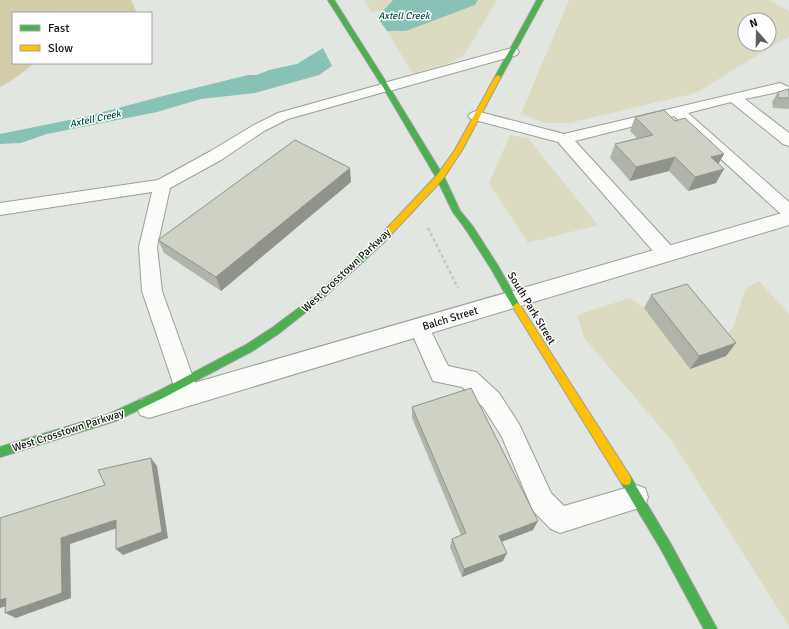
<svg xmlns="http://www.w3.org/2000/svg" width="789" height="629" font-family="Signika,sans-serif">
  <rect width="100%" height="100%" fill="#e2e6e1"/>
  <path fill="#dddac2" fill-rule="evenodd" d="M364,0h29l-10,10 -11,2z
    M478,0h19l-32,54 -15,9 -36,10 -3,-2 -24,-40h19l69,-26z
    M569,0h201l19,12v24l-93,57 -127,30h-24l-24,-9zM745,20h24v24h-24z
    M510,135l18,3 70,87 -70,18 -39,-60z
    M759,281l30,33v312l-117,-185 -87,-102 -8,-24 53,-17 14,10 82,29 8,-12 11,-36z"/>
  <path fill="#d3cca9" d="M0,0h131l6,13h-124v50h22l-24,18 -11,6z"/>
  <path fill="#88c1b6" d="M393,0h85l-3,5 -69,26h-19l-10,-14z
    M323,48l9,18 -13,9 -64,18 -54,6 -44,13 -110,22 -26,9 -21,1v-10l84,-17 79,-21 85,-21h9l12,-5 28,-6z"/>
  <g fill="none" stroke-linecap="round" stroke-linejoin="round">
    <g stroke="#9b9e9a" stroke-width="2">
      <path id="lane" d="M386,83l5,1 2,3 -2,3 -103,29 -24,12 -43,29 -51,28 -13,59 5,44 33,92 -3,7 -8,2 -8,-2 -3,-7 -31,-92 -3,-44 13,-55 -152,23v-12l158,-23 51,-28 45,-27 24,-12z
        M780,83l9,4v10l-11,-5 -33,7 44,34v13l-6,-2 -52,-42 -43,11 101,89v16l-6,-2 -109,-100 -99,25 99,108 2,5 -2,5 -7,2 -7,-2 -102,-117 -87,-23 -3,-3 3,-3 5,-2 88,23z
        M419,319l7,2 22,45 28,6 23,21 20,31 32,69 13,13 72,-21 9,3 3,9 -3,9 -85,27 -9,-4 -18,-18 -31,-74 -19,-30 -21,-20 -29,-6 -24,-54 3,-6z"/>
    </g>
    <g stroke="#9b9e9a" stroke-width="2">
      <path id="street" d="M512,48l5,1 2,3 -2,3 -131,37 -6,-2 -2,-3 2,-3z
        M789,211v14l-640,193 -9,-3 -3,-8 3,-8 9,-3z"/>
    </g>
    <g stroke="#9b9e9a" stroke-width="2">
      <path id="fast" d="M328,0h6l55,87 55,90 16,34 13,16 25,39 23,41 -1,2h-6l-22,-39 -25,-39 -14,-19 -17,-35 -53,-90z
        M537,0h6l-42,77 -5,1 -1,-1z
        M380,238l4,3 -1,2 -62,57 -43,34 -26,17 -87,46 -50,24 -115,36v-10l109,-33 50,-23 87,-46 26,-17 43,-32 62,-57z
        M626,475l4,1 39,65 48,88h-13l-43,-80 -39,-65 -1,-4 1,-4z"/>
    </g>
    <g stroke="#9b9e9a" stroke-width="2">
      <path id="slow" d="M498,75l3,2 -39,73 -19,29 -60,64h-6l-1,-2 1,-2 60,-64 18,-25 40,-73z
        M517,303l3,2 110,171 1,4 -1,4 -4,1 -4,-1 -108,-175 -1,-2 1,-2z"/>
    </g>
    <path stroke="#c3c4c3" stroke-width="2.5" stroke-dasharray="3 3" stroke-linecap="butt" d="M428,228l30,60"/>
    <use href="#lane" fill="#fbfbfa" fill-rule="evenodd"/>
    <use href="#street" fill="#fbfbfa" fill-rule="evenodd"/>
    <use href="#fast" fill="#4caf50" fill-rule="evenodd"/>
    <use href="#slow" fill="#ffc107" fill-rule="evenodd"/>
  </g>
  <path fill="#b1b5a9" d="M789,89v20l-16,-1 -1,-6 6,-10z
    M635,117l40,4 49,33 -6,10 -2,19 -28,8 -19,-20 -39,10 -20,-23 5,-14 22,-6 -7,-7z
    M351,182l-130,109 -57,-38 -6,-13z
    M651,295l75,61 -36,13 -46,-61z
    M412,407l121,123 -31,12 1,19 -41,16 -12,-30 2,-8 9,-4 -49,-117z"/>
  <path fill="#90938a" d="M724,154l-8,14 -5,-11z
    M675,157l-6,14 -39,10 6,-14z
    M350,168l1,14 -130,109 -5,-14z
    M724,169l-8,14 -28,8 7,-14z
    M736,343l-10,13 -36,13 9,-13z
    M151,458l6,8 11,72 -45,17 -7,-6z
    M116,520l7,6 -53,18 1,54 -55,20 -11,-5 56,-75z
    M538,521l-5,9 -38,14 4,-8z
    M507,553l-4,8 -41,16 2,-8z
    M6,598l10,5 -16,5v-8z"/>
  <path fill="#ced2c5" stroke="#90938a" d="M789,89v9h-11v-6z
    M664,110l11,11 10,-3 39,36 -13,3 13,12 -29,8 -20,-20 -39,10 -21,-23 38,-9 -18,-18z
    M295,140l55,28 -134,109 -58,-37z
    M687,284l49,59 -37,13 -48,-61z
    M471,388l67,133 -39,15 8,17 -43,16 -12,-30 14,-6 -54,-126z
    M151,458l11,74 -46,17v-29l-55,18 1,55 -57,20 1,-15 -6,2v-82l105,-33 -7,-15z"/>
  <g text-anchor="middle" stroke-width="3" stroke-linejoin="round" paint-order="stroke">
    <g font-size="10" font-style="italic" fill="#044d45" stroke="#fff">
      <text x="404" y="19">Axtell Creek</text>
      <text transform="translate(95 118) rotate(-12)" y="4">Axtell Creek</text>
    </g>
    <g font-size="11" fill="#131512" stroke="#fff">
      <text transform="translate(346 270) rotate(-43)" y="4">West Crosstown Parkway</text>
      <text transform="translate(532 308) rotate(59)" y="4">South Park Street</text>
      <text transform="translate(450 318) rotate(-17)" y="4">Balch Street</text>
      <text transform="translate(68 430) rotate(-18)" y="4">West Crosstown Parkway</text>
    </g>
  </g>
  <rect x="12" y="12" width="140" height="52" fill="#ffffff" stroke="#a1a1a0"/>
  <rect x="20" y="25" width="20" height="6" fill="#4caf50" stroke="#a1a1a0"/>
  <text x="48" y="32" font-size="12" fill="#131512">Fast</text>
  <rect x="20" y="45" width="20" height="6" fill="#ffc107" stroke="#a1a1a0"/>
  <text x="48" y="52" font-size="12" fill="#131512">Slow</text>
  <g transform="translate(757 32) rotate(340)"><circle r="19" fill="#ffffff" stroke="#a1a1a0"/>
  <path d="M0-3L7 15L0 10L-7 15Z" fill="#5b5e5a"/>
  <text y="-6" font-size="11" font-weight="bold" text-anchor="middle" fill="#131512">N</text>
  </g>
</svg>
